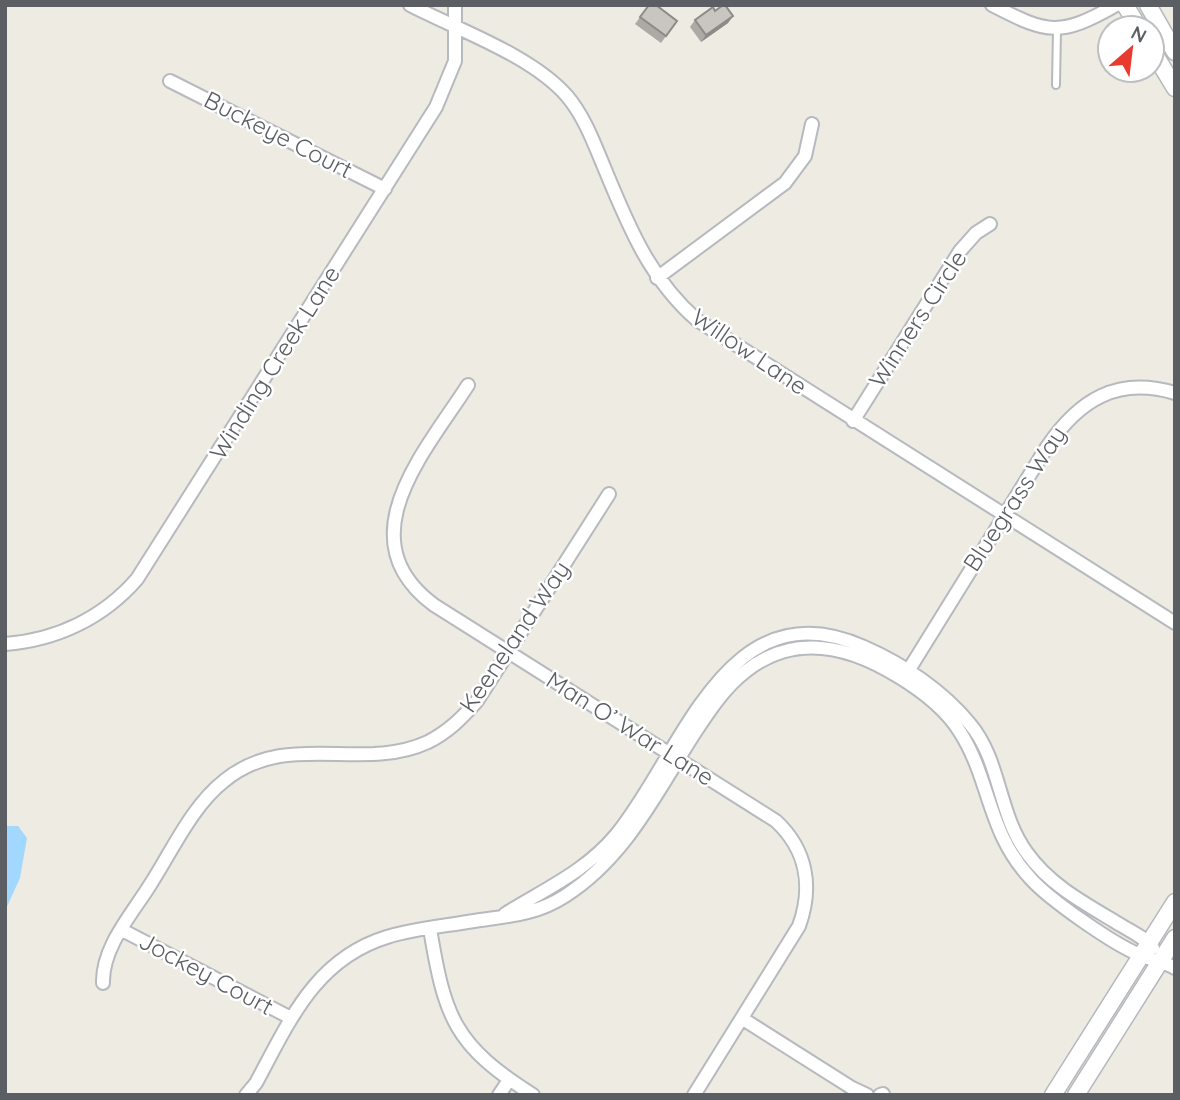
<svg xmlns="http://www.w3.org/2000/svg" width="1180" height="1100" font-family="Quicksand,sans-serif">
  <rect width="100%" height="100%" fill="#eeebe3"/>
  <path fill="#a3d8fe" d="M5,826h13l9,12 -7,40 -15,33z"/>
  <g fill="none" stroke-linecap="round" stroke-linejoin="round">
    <g stroke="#b6b9bd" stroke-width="10">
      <path id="lane" d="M1056,85l1,-56"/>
    </g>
    <g stroke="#b6b9bd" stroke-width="16">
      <path id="street" d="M410,5c48,25 121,50 157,91 17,20 27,47 37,71 24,58 45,111 93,153l478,303
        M992,5c56,29 68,32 124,0
        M170,81l215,108
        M657,278l128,-95 20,-27 7,-32
        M468,385c-43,67 -123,154 -34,220l342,216c31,29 37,66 23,105l-105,169
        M853,421l107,-170 16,-18 14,-9
        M5,644c52,-4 98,-26 132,-65l299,-472 19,-46v-56
        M905,676l142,-229c32,-47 70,-71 128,-54
        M505,914c40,-25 80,-42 111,-79 67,-81 110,-250 248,-188 39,17 79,44 106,77 31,37 28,90 57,129 22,31 55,49 87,68 12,8 30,15 39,27
        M430,929c15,89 24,116 103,166
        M122,930l169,88
        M103,983c-1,-36 29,-69 47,-98 22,-34 42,-79 74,-104 63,-52 137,-8 204,-39 20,-10 34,-24 49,-41l132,-207
        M743,1019l109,69 15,7
        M246,1095l10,-12c33,-61 59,-124 131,-146 28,-9 59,-11 87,-16 33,-5 62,-6 91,-25 61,-39 91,-103 129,-162 15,-23 30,-46 52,-63 49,-39 105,-24 153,6 23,14 46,31 61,55 31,49 27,100 71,147 19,21 82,65 109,76 12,6 23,6 35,13
        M499,1095l10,-15
        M880,1095l3,-1"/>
    </g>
    <g stroke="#b5b8bd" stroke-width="19">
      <path id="secondary" d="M1125,5l14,23
        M1148,5l27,47
        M1152,50l23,38
        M1053,1095l122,-193
        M1076,1095l99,-157"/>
    </g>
    <use href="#lane" stroke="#fff" stroke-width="6"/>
    <use href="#street" stroke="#fff" stroke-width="12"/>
    <use href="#secondary" stroke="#fff" stroke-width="16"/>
  </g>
  <path fill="#adaaa6" d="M649,5l28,16 -16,22 -26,-19z
    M715,11l18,5 -5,7 -27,19 -11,-15 5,-7z"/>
  <path fill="#8d8b87" d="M733,16l-5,7 -27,19 5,-7z"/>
  <path fill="#c9c6c1" stroke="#8d8b87" stroke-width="2" d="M649,5h7l21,16 -11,15 -26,-19z
    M723,5h2l8,11 -27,19 -11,-15 18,-13 2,4z"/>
  <g text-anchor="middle" stroke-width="5" stroke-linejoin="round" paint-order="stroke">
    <g font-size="24" fill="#5b5f64" stroke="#fff">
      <text transform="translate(278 135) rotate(27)" y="8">Buckeye Court</text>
      <text transform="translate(918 319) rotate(-57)" y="8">Winners Circle</text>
      <text transform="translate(749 352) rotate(34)" y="8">Willow Lane</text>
      <text transform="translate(275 363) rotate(-58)" y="8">Winding Creek Lane</text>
      <text transform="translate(1015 499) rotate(-57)" y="8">Bluegrass Way</text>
      <text transform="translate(515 637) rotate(-56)" y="8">Keeneland Way</text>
      <text transform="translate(630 729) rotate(32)" y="8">Man O’ War Lane</text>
      <text transform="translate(206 974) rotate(28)" y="8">Jockey Court</text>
    </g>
  </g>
  <rect width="1180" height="1100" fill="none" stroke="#5b5f64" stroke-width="14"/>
  <g transform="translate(1131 49) rotate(28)"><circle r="33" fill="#ffffff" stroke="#bdbfc1" stroke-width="2"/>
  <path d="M0-5L12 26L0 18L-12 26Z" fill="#e83b30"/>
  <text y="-10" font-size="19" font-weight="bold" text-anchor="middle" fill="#5b5f64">N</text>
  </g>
</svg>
